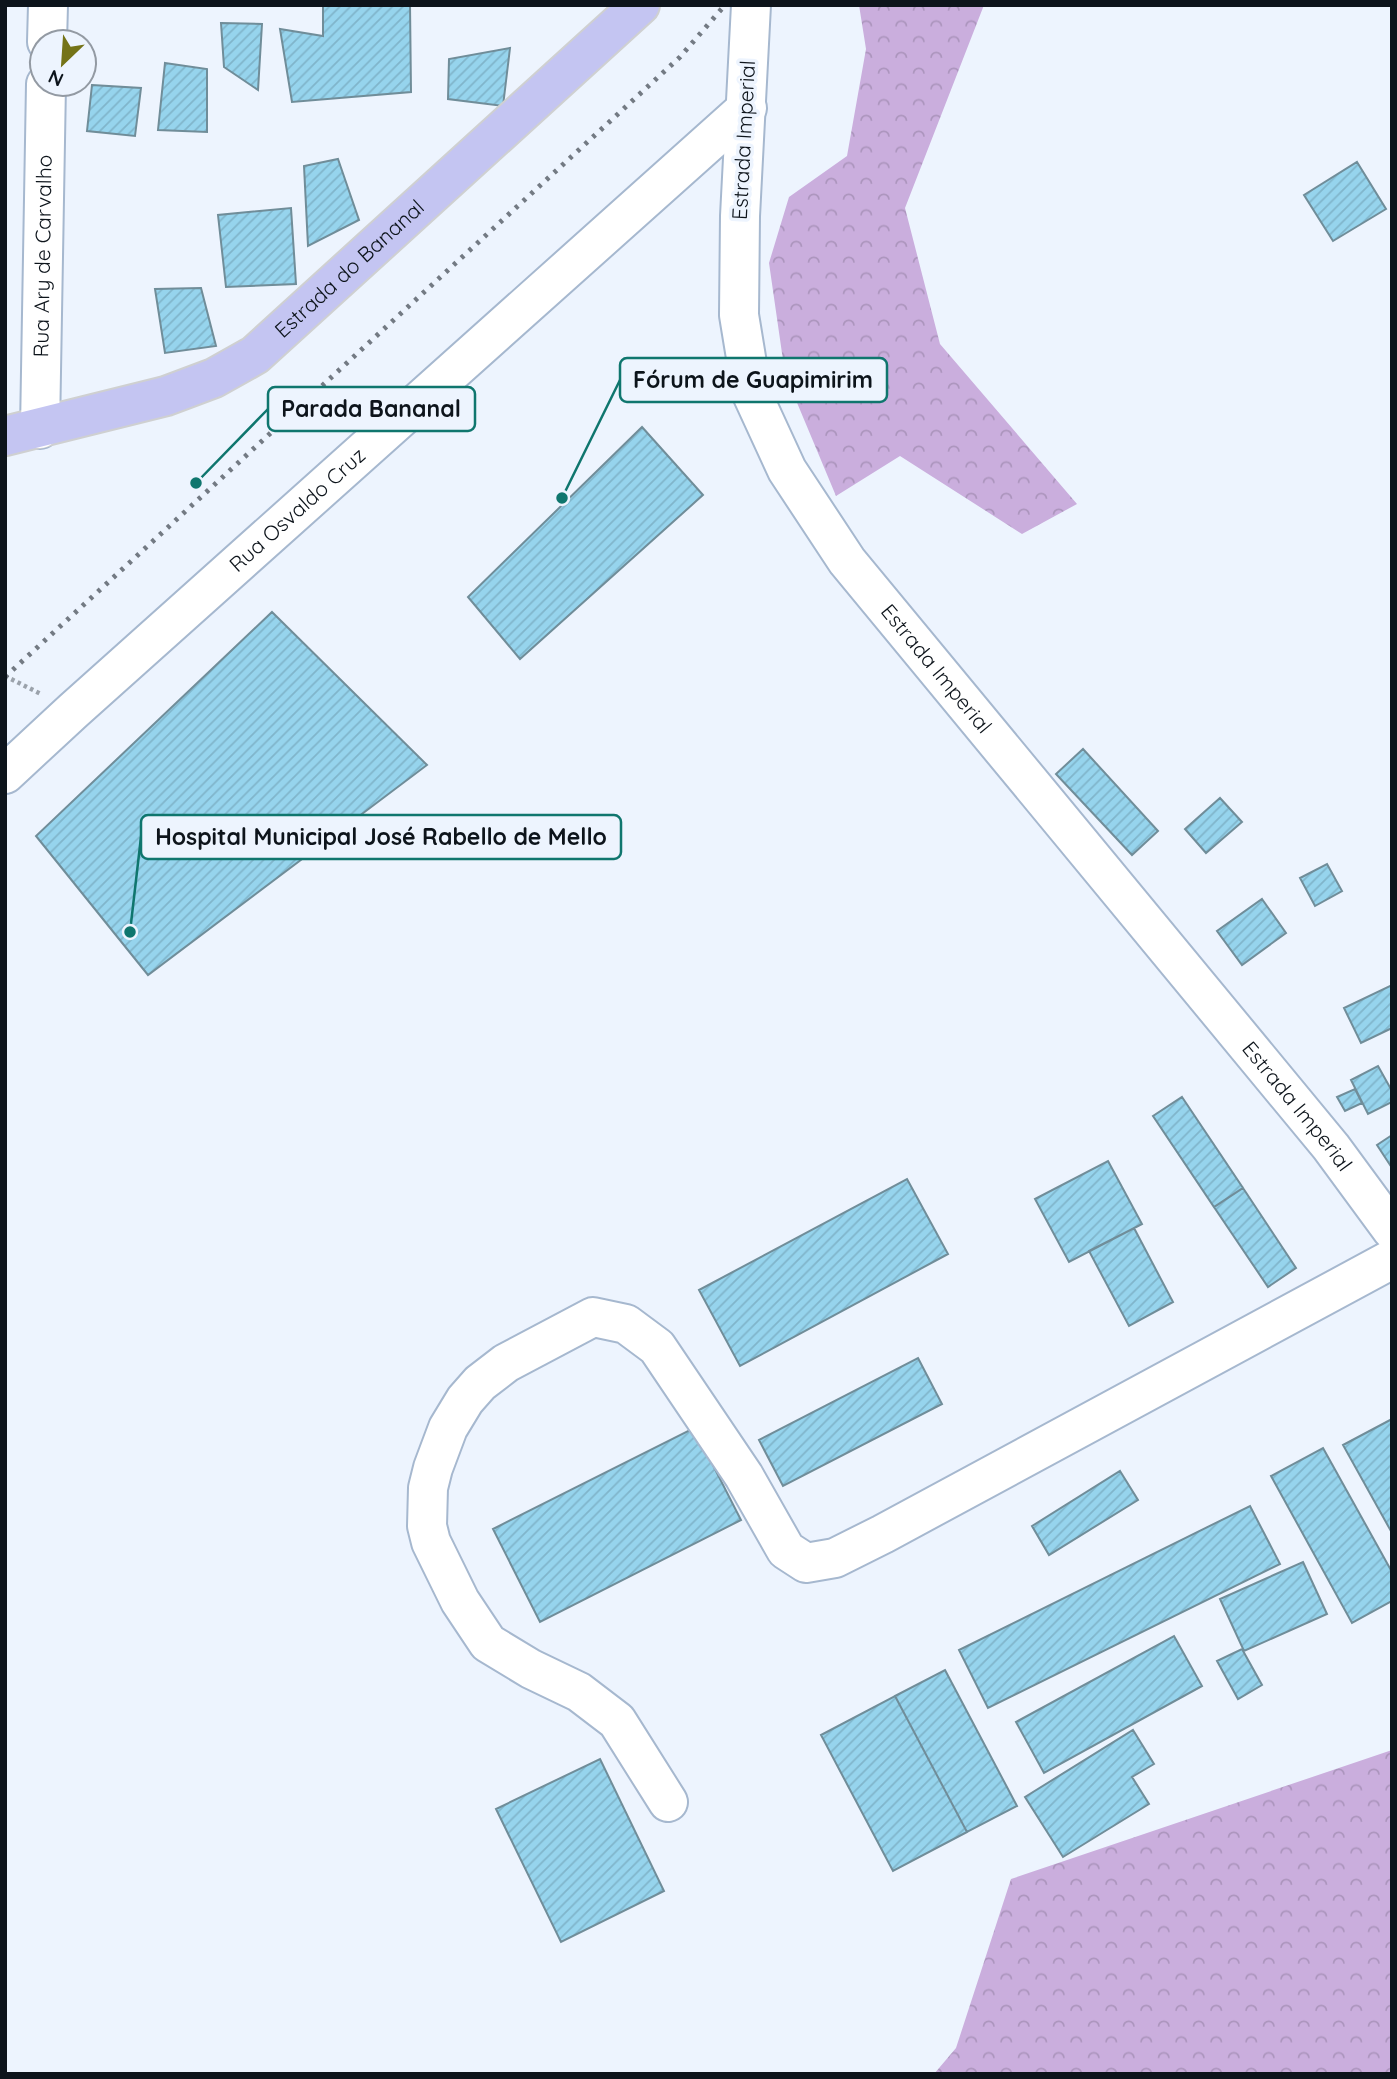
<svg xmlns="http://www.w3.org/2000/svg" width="1397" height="2079" font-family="Quicksand,sans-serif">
  <defs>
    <pattern id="forest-crowns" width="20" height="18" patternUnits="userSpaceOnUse" patternTransform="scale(1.75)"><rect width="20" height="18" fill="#caaedd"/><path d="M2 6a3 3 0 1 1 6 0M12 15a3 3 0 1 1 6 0" fill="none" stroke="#ac95bd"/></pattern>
    <pattern id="building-hatch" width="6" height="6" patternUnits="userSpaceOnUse" patternTransform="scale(1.75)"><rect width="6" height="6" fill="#96d4ed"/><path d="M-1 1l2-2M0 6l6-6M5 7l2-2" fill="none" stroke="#80b5cb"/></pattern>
  </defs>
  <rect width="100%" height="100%" fill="#edf4fe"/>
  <path fill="url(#forest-crowns)" d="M859,5h125l-79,203 35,136 137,160 -55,30 -122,-78 -64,40 -51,-122 -16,-111 20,-66 58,-41 19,-107z
    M1392,1750v324h-458l22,-26 55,-169z"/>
  <path fill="url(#building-hatch)" stroke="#708d99" stroke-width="2" d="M323,5h87l1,87 -119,10 -12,-73 43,7z
    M221,23l41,1 -4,66 -34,-23z
    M510,48l-7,58 -55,-7 1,-40z
    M165,63l42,6v63l-49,-2z
    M92,85l49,3 -6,48 -48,-5z
    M338,159l21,61 -51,26 -4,-80z
    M1357,162l29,47 -53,32 -29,-46z
    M291,208l5,76 -70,3 -8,-72z
    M201,288l15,58 -51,7 -10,-64z
    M642,427l61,68 -183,164 -52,-62z
    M272,612l155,153 -279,210 -112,-139z
    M1083,749l75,82 -26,24 -76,-81z
    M1220,798l22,24 -36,31 -21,-24z
    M1327,864l15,27 -27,15 -15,-28z
    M1262,899l24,34 -44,32 -25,-34z
    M1392,985v43l-31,15 -17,-35z
    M1378,1066l14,25v11l-24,12 -17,-34z
    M1355,1089l7,14 -17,8 -8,-14z
    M1182,1097l61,91 -29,19 -61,-91z
    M1392,1135v33l-15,-23z
    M1108,1161l34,63 -73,38 -34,-63z
    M907,1179l41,75 -208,112 -41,-76z
    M1243,1188l53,80 -28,19 -54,-80z
    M1134,1228l39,74 -44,24 -40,-75z
    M918,1358l24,46 -159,82 -24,-46z
    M1392,1419v114l-49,-88z
    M694,1428l47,92 -201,102 -47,-93z
    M1323,1448l69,124v29l-40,22 -81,-147z
    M1120,1471l18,29 -89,55 -17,-29z
    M1250,1506l30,58 -292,144 -29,-58z
    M1303,1562l24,52 -83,37 -24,-52z
    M1174,1636l28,50 -158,87 -28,-51z
    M1242,1649l20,36 -24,14 -21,-38z
    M945,1670l72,136 -50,26 -72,-136z
    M895,1696l72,136 -74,39 -72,-136z
    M1133,1730l21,34 -22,13 17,27 -86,53 -38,-60z
    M600,1759l64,132 -103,51 -65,-133z"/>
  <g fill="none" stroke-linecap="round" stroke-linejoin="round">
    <g stroke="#a6b8cf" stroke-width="42">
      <g id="minor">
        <path id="s1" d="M751,5l-11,211 -1,99 13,79 35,76 60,91 484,586 61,83"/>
        <path d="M47,42l1,-37"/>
        <path id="s2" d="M40,429l6,-345"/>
        <path id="s3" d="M5,774l68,-63 674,-603"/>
        <path d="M668,1802l-51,-81 -38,-29 -48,-23 -43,-26 -28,-42 -29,-59 -4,-16 1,-38 5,-20 15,-40 17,-28 15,-17 26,-20 87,-46 33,7 31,23 87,129 42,74 20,13 29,-5 48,-24 509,-275"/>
      </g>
    </g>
    <g stroke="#cfd0d1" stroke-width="42">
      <g id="major">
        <path id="s4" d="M5,436l161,-40 48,-18 41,-23 385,-350"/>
      </g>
    </g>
    <path stroke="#9ba2ab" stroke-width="4.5" stroke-dasharray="3.5 3.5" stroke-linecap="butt" d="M5,676l36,18"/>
    <use href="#minor" stroke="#fff" stroke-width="38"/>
    <use href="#major" stroke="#c4c5f2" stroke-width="38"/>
    <path stroke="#737a83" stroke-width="5" stroke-dasharray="3.5 7" stroke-linecap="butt" d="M5,677l675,-620 45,-52"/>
  </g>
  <g text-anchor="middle" stroke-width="7" stroke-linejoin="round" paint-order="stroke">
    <g font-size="21" fill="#0d141b" stroke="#edf4fe">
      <text transform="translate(744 140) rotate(-87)" y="7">Estrada Imperial</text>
      <text dy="7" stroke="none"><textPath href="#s2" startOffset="173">Rua Ary de Carvalho</textPath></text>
      <text dy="7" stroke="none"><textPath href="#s4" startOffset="392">Estrada do Bananal</textPath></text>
      <text dy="7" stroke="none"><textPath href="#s3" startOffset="394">Rua Osvaldo Cruz</textPath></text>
      <text dy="7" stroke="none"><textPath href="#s1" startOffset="723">Estrada Imperial</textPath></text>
      <text dy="7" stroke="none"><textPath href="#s1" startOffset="1290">Estrada Imperial</textPath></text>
    </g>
  </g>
  <path fill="none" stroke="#0f766e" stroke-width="2.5" d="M562 498L620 380M196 483L268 409M130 932L141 837"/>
  <g fill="#0f766e" stroke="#edf4fe" stroke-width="2.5">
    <circle cx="562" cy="498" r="7"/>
    <circle cx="196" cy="483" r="7"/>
    <circle cx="130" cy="932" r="7"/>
  </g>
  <g fill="#edf4fe" stroke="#0f766e" stroke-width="2.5">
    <rect x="620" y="358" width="267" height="44" rx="7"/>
    <rect x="268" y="387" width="207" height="44" rx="7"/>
    <rect x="141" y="815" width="480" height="44" rx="7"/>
  </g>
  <g font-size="23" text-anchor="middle" font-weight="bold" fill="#0d141b">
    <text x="753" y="388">Fórum de Guapimirim</text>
    <text x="371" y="417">Parada Bananal</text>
    <text x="381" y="845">Hospital Municipal José Rabello de Mello</text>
  </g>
  <rect width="1397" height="2079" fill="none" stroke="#0d141b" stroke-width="14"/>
  <g transform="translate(63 63) rotate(205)"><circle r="33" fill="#edf4fe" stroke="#939aa3" stroke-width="2"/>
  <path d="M0-5L12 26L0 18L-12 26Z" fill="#747317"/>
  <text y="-10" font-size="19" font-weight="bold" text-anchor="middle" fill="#0d141b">N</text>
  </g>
</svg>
